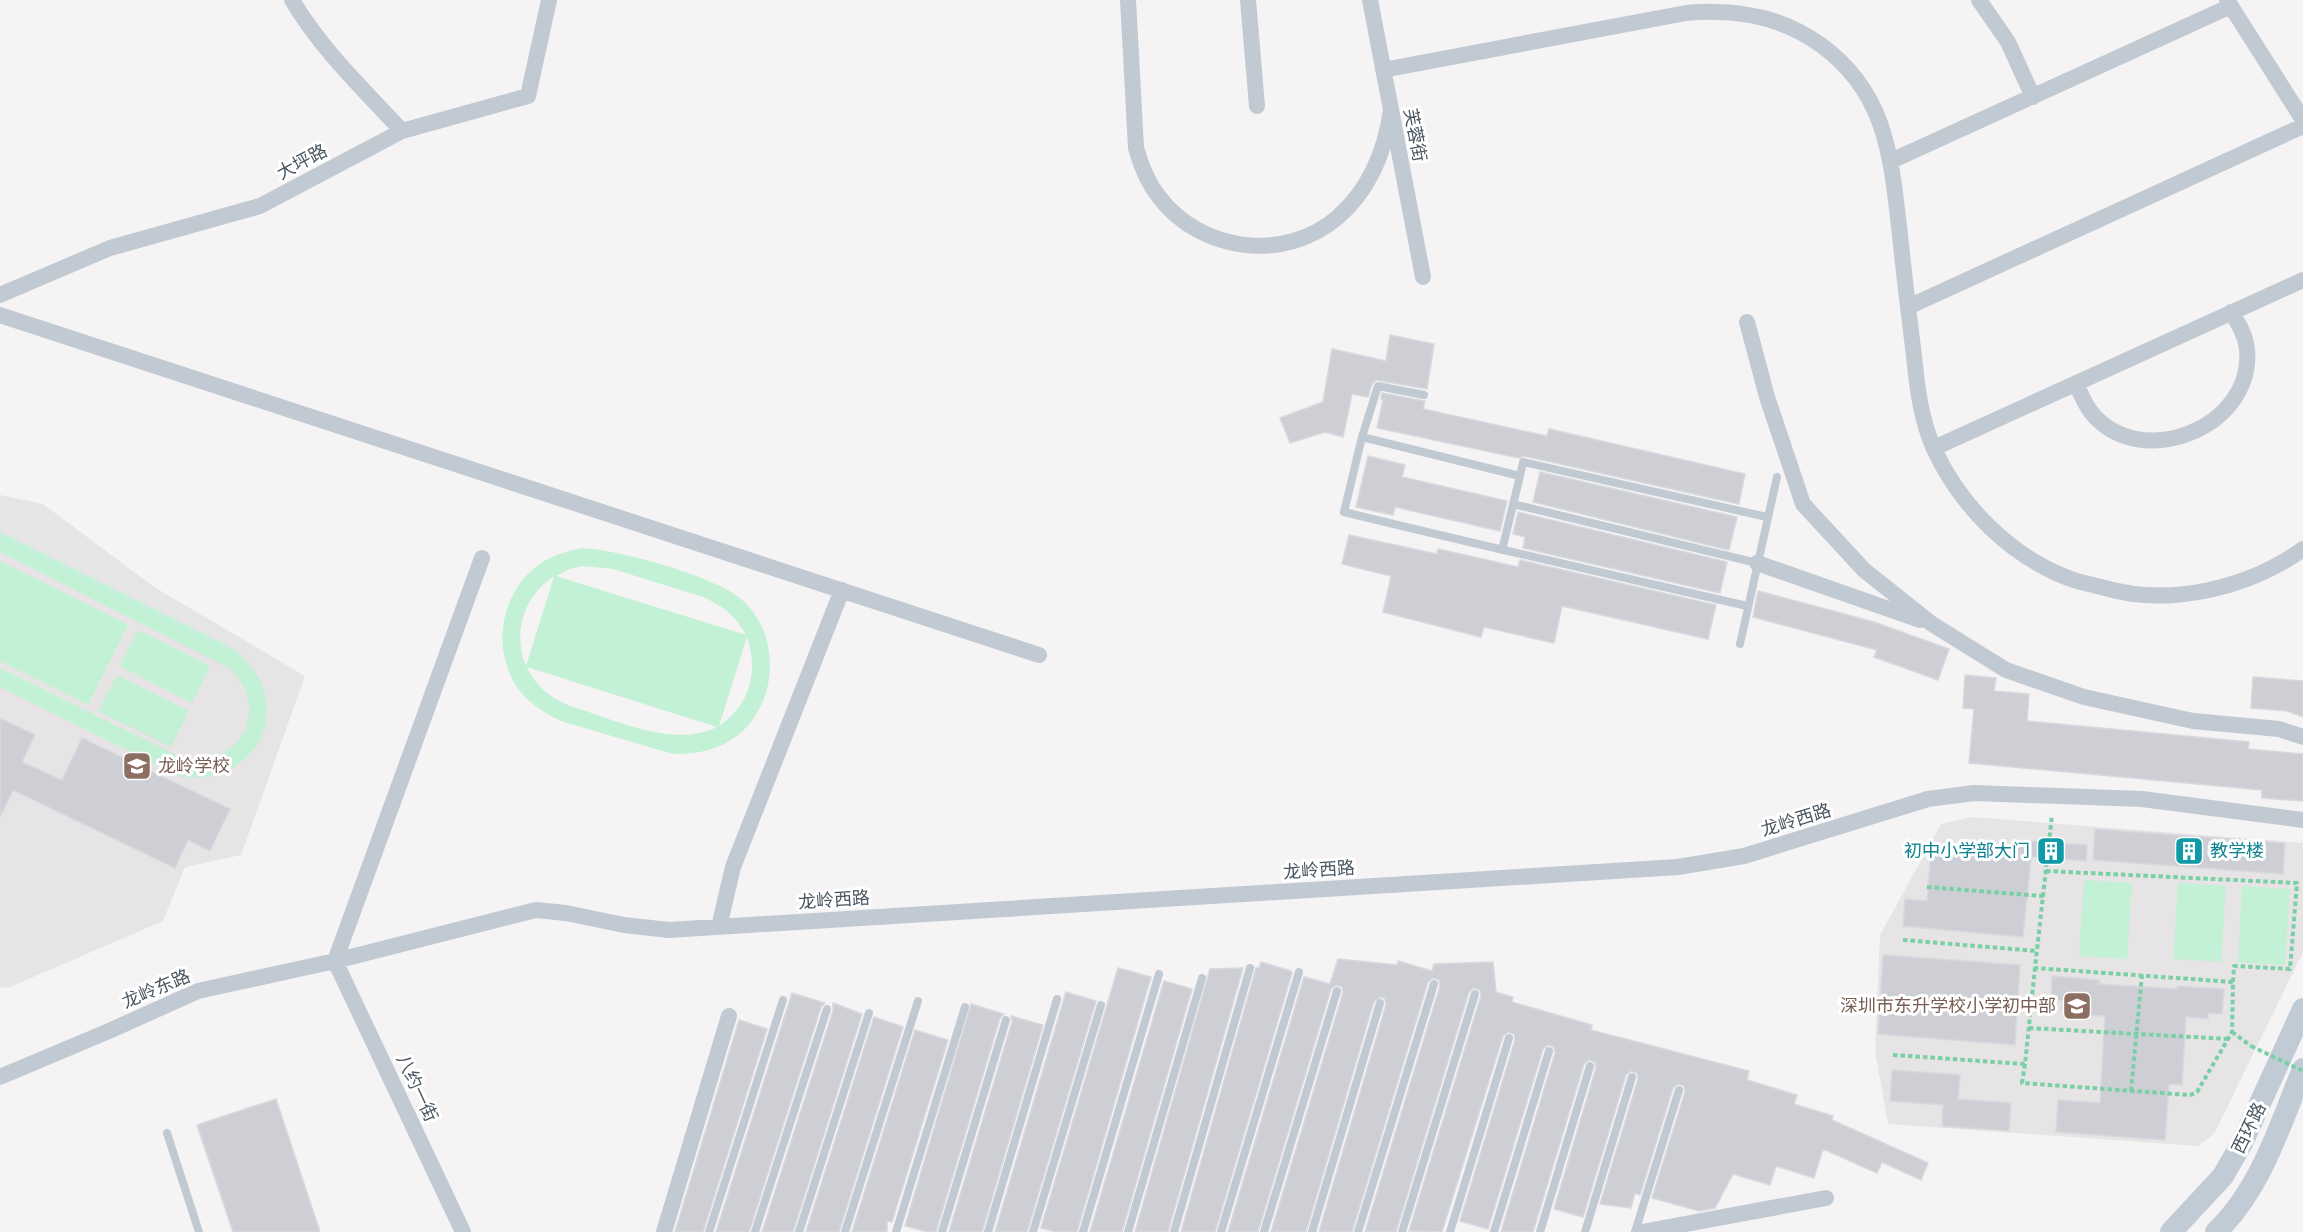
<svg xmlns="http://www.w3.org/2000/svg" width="2303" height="1232" font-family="Montserrat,'Noto Sans SC',sans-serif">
  <rect width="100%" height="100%" fill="#f5f3f3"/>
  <path fill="#e6e4e5" d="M0,495l43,9 111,83 151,89 -64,179 -56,12 -22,54 -153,66 -10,1z
    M1972,817l331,26v109l-89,182 -16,12 -310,-22 -13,-73 5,-116 61,-111z"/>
  <path fill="#c3f1d5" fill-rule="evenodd" d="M0,532l230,115c69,47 35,138 -48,130l-182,-90v-19l186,92c56,5 84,-50 45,-91l-231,-117z
    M581,548c35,1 134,28 160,51 44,38 37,116 -15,144 -17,9 -35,11 -53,11l-109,-32c-17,-7 -33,-17 -45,-32 -30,-42 -18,-104 27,-130 11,-6 23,-9 35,-12zM583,566l30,3 90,28c19,8 33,19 43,38l-190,-59 13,-7zM554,576v1l-28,89c-14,-35 -2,-69 28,-90zM747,637c12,35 3,68 -28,89zM527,667l190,60c-44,22 -103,-8 -147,-21 -19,-8 -35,-20 -43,-39z
    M0,561l128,64 -40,80 -88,-44z
    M138,630l72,36 -18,37 -72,-37z
    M117,675l72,36 -18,36 -73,-36z
    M2084,880l48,3 -5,76 -48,-3z
    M2178,883l48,3 -5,76 -48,-3z
    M2242,886l48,3 -5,76 -47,-3z"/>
  <path fill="#cdcfd5" stroke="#d7d9de" stroke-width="1.5" d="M1390,335l44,9 -7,45 -51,-9 -4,4 -4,13 -16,-3 -9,43 -18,-5 -35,11 -10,-25 43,-16 9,-53 54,12z
    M1382,393l43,8 -2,8 124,27 2,-7 196,45 -6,30 -215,-48 -5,2 -142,-30 6,-28 -2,-1z
    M1368,456l37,9 -3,12 105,24 -7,30 -105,-24 -2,8 -37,-8z
    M1540,472l197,45 -8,33 -196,-48z
    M1518,512l209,50 -7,31 -197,-45 2,-11 -12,-3z
    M1349,535l88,19 1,-5 80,18 2,-7 196,45 -8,34 -146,-33 -8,37 -70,-16 -3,10 -98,-25 8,-36 -49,-12z
    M1758,591l116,31 75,27 -11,31 -64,-23 3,-7 -124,-33z
    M1965,675l31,3 -2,13 35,3 -2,27 222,21 -1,7 55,5v47l-41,-3v-8l-293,-27 5,-54 -11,-1z
    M2253,677l50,4v36l-16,-6 -36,-3z
    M0,718l35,17 -13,27 40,18 20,-42 148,71 -20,42 -22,-11 -13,28 -162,-78 -13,27z
    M2095,829l190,14 -2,31 -190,-14z
    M2017,840l70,5 -1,16 -55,-4 -8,80 -120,-11 2,-27 22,2 4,-51 85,7z
    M1883,955l137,10 -5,80 -137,-11z
    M1338,959l59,6 1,-4 34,10 2,-7 59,-2 3,30 17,5 -1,5 80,23 -1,5 158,41 -2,9 50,15 -3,9 39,12 -1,4 96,43 -7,17 -39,-18 -5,11 -54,-24 -9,29 -38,-12 -6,19 -37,-11 -18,34 -16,3 -47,-13 33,-106 -1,-6 -6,-2 -5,4 -33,107 -5,-2 -4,15 -31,-4 38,-125 -1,-6 -6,-2 -5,4 -43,142 -29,-8 42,-141 -1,-6 -6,-2 -5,4 -51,168h-32l54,-179 -1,-6 -6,-2 -5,4 -55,180 -28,-8 55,-181 -1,-6 -6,-2 -5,4 -61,196 -33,-1 72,-235 -1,-6 -6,-2 -5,4 -73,240h-31l75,-246 -1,-6 -6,-2 -5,4 -76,250h-33l67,-227 -1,-6 -4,-2 -7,4 -68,231h-35l72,-239 -1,-6 -6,-2 -5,4 -73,243h-30l76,-255 26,7z
    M1261,962l30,9 1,2 -77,259h-34l75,-264h3z
    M1118,968l33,9 -74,255h-21l-15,-4z
    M1243,968l-75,264h-33l75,-263z
    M2052,976l48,4 -1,4 78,5v-3l47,3 -2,25 -14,-1v6l-22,-2 -4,68 -13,-1 -4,56 -109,-8 2,-32 42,3 5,-87 -18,-1v-5l-25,-1 1,-8 -12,-1z
    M1164,981l28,8 -70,243h-32z
    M1066,992l30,9 -69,231h-32z
    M792,993l33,10 -4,4 -72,225h-33z
    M833,1003l29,11 -69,218h-31l71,-221z
    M971,1004l33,10 -4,4 -64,214h-9l-22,-6z
    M1011,1016l32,9 -61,207h-33l63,-210z
    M874,1017l29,10 -64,205h-33z
    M739,1020l28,9 -64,203h-28z
    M915,1030l33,10 -56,182 -5,-1v11h-35z
    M1892,1070l68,5 -2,24 53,4 -2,28 -67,-5 1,-21 -53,-4z
    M276,1099l44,133h-87l-36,-107z"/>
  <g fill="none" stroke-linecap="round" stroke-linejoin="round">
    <path stroke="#7ad0a6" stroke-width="4" stroke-dasharray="4.5 3" stroke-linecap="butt" d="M2046,871l251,12 -7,86 -56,-3 -1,16
      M1927,887l116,9
      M1903,940l134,11
      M2029,1028l199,11
      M2232,1032l19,14
      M1893,1055l132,9 10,-96
      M2025,1064l-3,19 168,12 7,-3 35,-60 1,-50 -198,-14 17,-153
      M2131,1091l11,-116"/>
    <path stroke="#c1cad2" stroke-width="8" d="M1362,437l16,-51 46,9
      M1520,476l3,-14 244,55
      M1513,504l244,59
      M1502,550l18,-74 -158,-39 -18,75c134,33 269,63 403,94
      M1740,644l37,-167
      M167,1133l32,99
      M709,1232l74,-232
      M755,1232l72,-223
      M799,1232l70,-219
      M845,1232l73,-231
      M896,1232l69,-225
      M942,1232l64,-212
      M988,1232l69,-233
      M1033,1232l68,-227
      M1083,1232l76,-258
      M1128,1232l74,-254
      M1174,1232l76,-264
      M1221,1232l78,-260
      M1264,1232l73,-241
      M1312,1232l68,-229
      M1358,1232l76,-248
      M1402,1232l73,-238
      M1450,1232l59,-194
      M1494,1232l55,-181
      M1540,1232l50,-166
      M1585,1232l47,-155
      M1635,1232l44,-142"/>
    <path stroke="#c1cad2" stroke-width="16" d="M292,0c29,49 71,89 110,131
      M1128,0l8,148c5,18 12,35 23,49 42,55 126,66 179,20 32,-28 47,-65 53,-107
      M1248,0l9,106
      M1370,0l53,277
      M1979,0l29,42 25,55
      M2227,0l76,120
      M1383,70l303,-57c49,-5 95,3 135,32 67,49 70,114 79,190 4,40 9,80 14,121 3,31 7,64 20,93 27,58 77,108 137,130 11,4 23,6 34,9 65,19 144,0 198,-39
      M1891,161l340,-155
      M0,295l110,-47 150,-42 142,-75 126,-35 21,-96
      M1908,307l395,-181
      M0,315l1039,340
      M1747,322l20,75 36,107 61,66 68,54 74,46 78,27 109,24 86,8 24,8
      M2076,383c4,10 8,20 15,29 48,61 163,16 156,-62 -1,-14 -8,-26 -16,-38
      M1934,448l369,-168
      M1757,563l163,57
      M719,927l14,-60 109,-277
      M335,961l147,-403
      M335,961l128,271
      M0,1077l109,-46 89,-40 137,-30 201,-51 30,3 58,12 45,5 1009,-63 66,-11 184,-57 46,-6 168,6 161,21
      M664,1232l65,-216
      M1642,1232l184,-34"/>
    <path stroke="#c1cbd6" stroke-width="22" d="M2171,1232l52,-56 19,-33 61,-134
      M2216,1232c45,-43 64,-107 87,-163"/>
    <path stroke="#7ad0a6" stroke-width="4" stroke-dasharray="4.5 3" stroke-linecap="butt" d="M2251,1046l52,25"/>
  </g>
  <defs>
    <g id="school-square" transform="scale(1.5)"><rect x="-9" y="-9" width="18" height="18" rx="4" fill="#8d6e63" stroke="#fff"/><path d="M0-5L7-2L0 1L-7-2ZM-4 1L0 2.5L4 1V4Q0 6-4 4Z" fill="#fff"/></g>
    <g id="building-square" transform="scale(1.5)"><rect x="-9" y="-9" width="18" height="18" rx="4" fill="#0f9aa8" stroke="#fff"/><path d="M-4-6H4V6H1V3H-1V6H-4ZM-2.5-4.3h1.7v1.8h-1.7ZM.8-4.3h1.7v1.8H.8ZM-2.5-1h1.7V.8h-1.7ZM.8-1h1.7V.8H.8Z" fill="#fff"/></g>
  </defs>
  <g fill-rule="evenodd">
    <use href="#school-square" x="137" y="766"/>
    <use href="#building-square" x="2051" y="851"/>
    <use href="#building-square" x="2189" y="851"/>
    <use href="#school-square" x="2077" y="1006"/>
  </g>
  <g text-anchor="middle" stroke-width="6" stroke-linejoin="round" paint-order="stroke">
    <g font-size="18" fill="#4a5661" stroke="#fff">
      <text transform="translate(1415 135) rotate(79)" y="6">芙蓉街</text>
      <text transform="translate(302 162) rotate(-28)" y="6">大坪路</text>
      <text transform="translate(1796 820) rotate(-17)" y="6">龙岭西路</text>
      <text transform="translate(1319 870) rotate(-4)" y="6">龙岭西路</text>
      <text transform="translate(834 900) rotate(-4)" y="6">龙岭西路</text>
      <text transform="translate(156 989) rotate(-23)" y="6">龙岭东路</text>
      <text transform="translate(417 1088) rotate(65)" y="6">八约一街</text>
      <text transform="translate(2249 1128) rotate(-64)" y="6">西环路</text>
    </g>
    <g font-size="18" fill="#785e54" stroke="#fff" text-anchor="start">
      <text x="158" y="772">龙岭学校</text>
      <text x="2056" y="1012" text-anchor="end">深圳市东升学校小学初中部</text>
    </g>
    <g font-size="18" fill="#0d838f" stroke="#fff" text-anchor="end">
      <text x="2030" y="857">初中小学部大门</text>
      <text x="2210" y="857" text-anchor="start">教学楼</text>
    </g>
  </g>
</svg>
